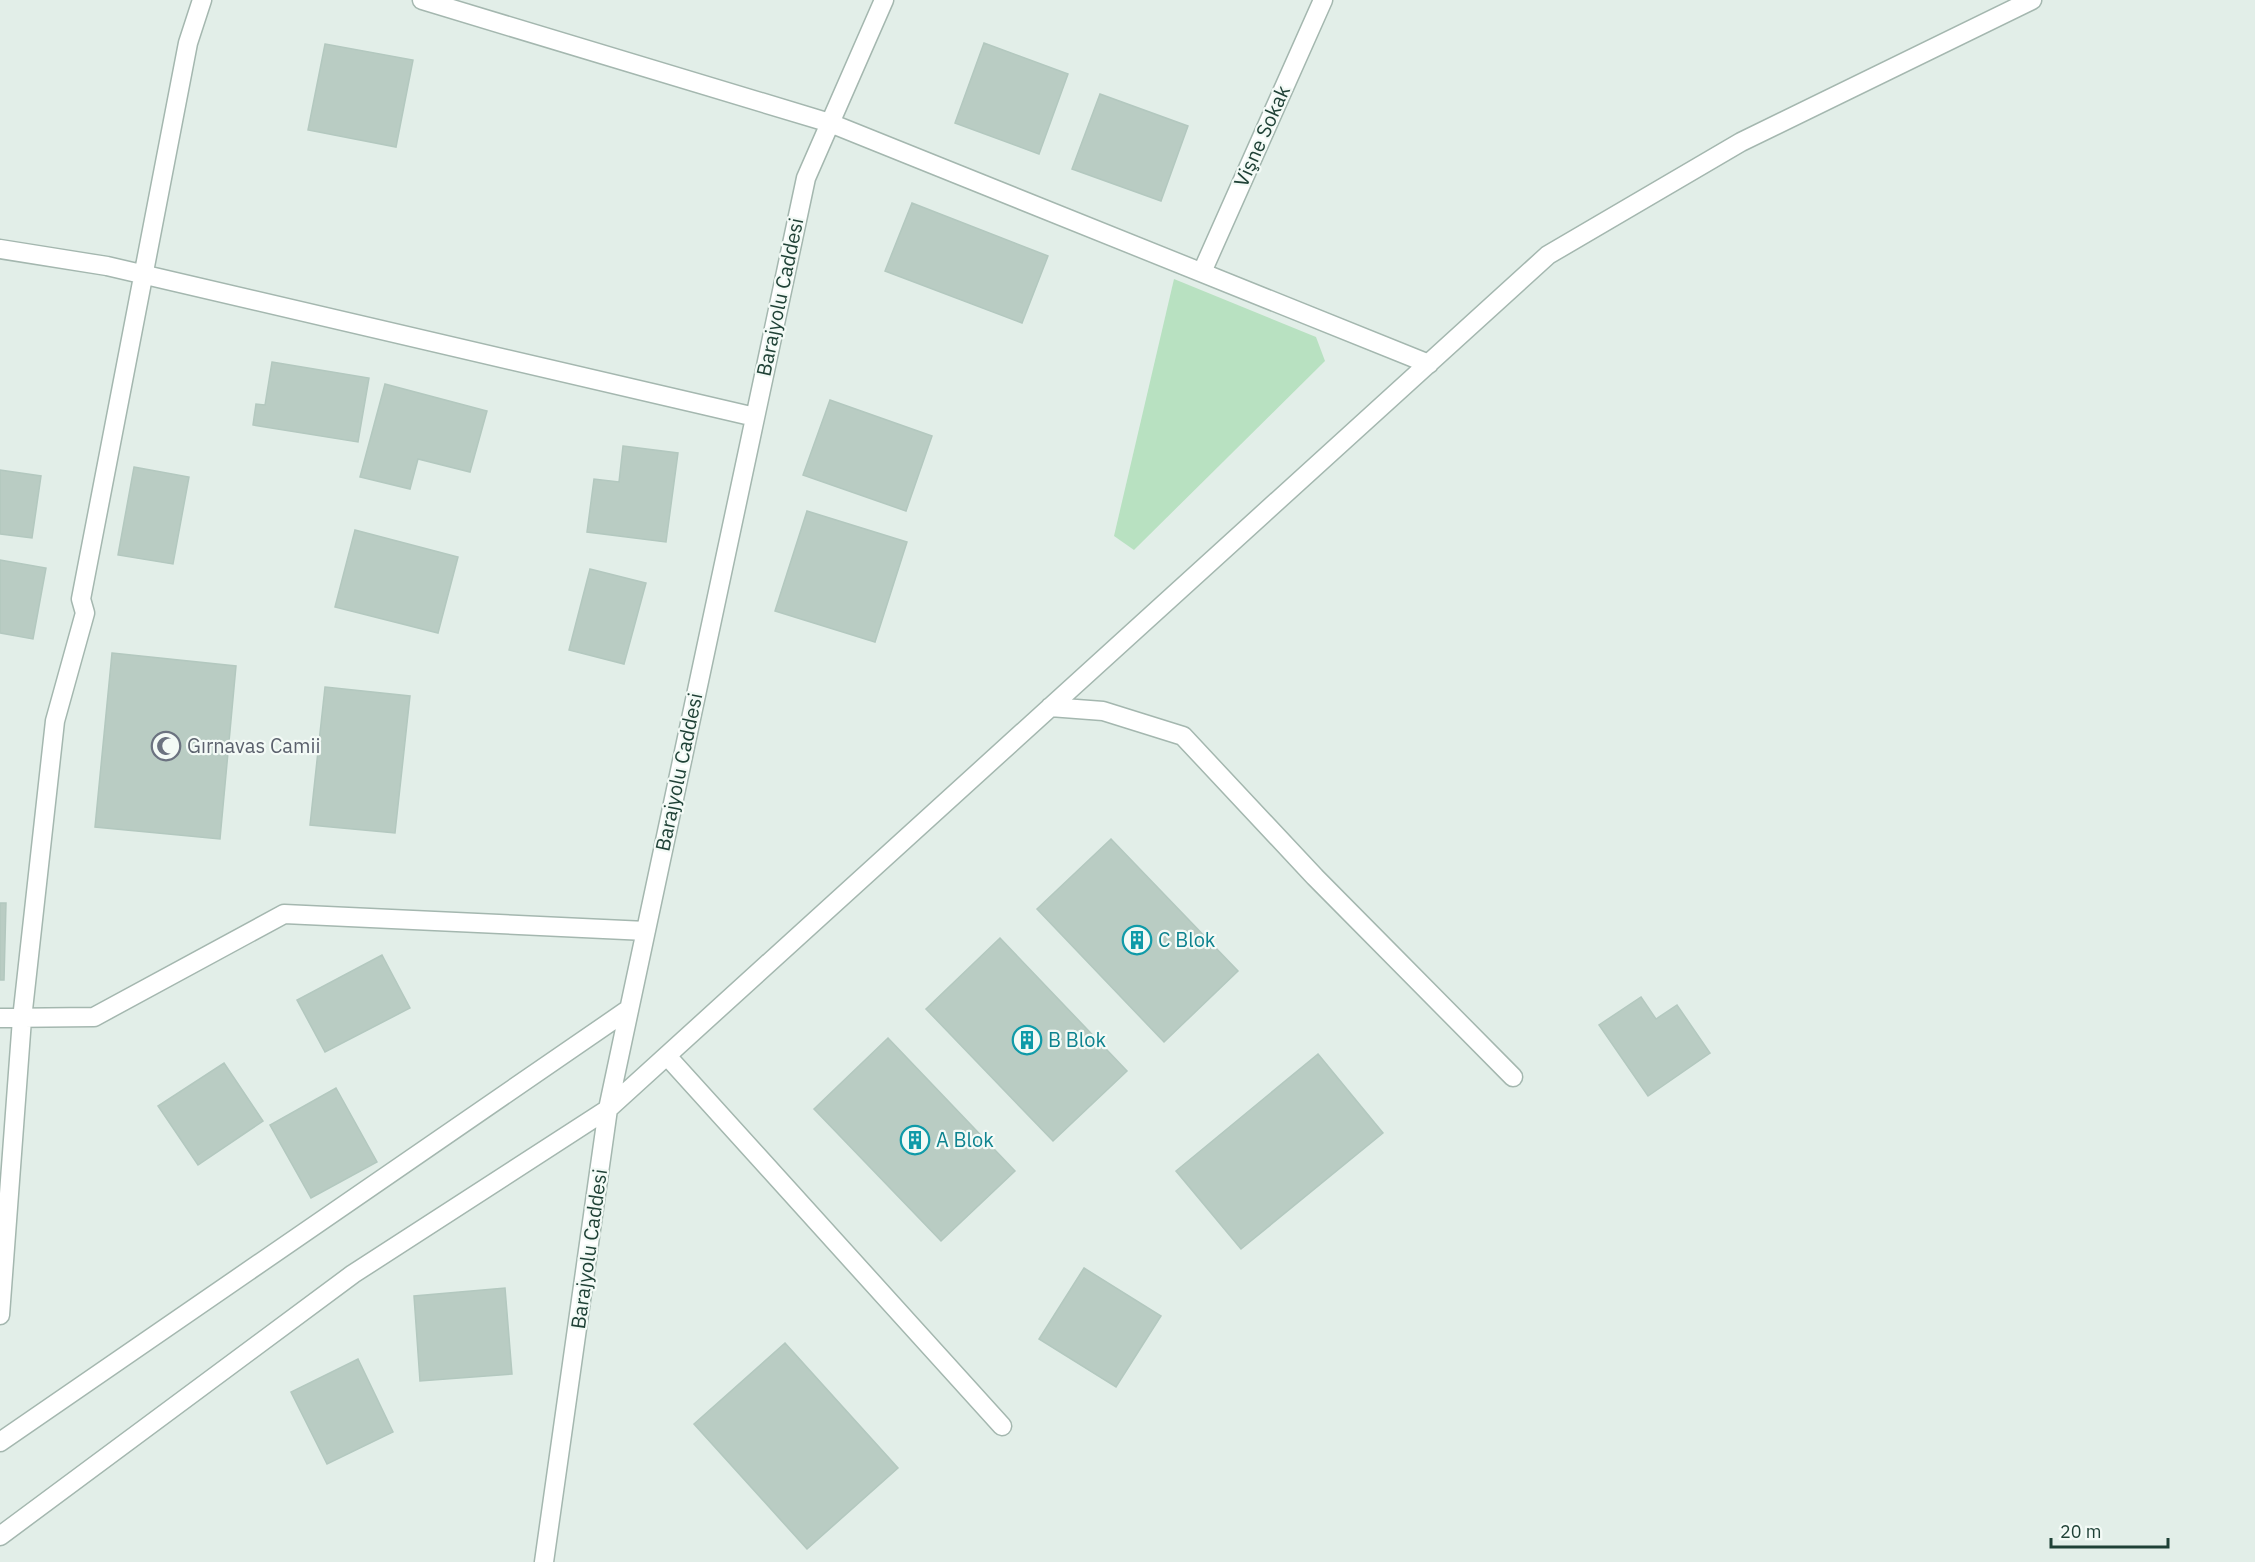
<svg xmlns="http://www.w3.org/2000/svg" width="2255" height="1562" font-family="'IBM Plex Sans',sans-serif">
  <rect width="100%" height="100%" fill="#e2eee8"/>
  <path fill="#b8e1c1" d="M1174,279l142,58 9,24 -191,189 -20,-14z"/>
  <path fill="#b9ccc3" stroke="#b3c8bf" stroke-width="1.5" d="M984,43l84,31 -29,80 -84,-31z
    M325,44l88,16 -17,87 -88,-17z
    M1100,94l88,32 -27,75 -89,-32z
    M912,203l136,53 -26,67 -137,-52z
    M272,362l97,16 -11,64 -105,-17 3,-21 9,1z
    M385,384l102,27 -17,61 -52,-13 -8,30 -50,-12z
    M830,400l102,36 -26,75 -103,-36z
    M623,446l55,7 -12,89 -79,-10 7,-53 25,3z
    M134,467l55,10 -16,87 -55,-9z
    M0,470l41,6 -9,62 -32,-4z
    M807,511l100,31 -32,100 -100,-31z
    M355,530l103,27 -20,76 -103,-26z
    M0,560l46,8 -13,71 -33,-6z
    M590,569l56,14 -22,81 -55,-14z
    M112,653l124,13 -16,173 -125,-12z
    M325,687l85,9 -15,137 -85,-8z
    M1111,839l127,132 -74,71 -127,-133z
    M0,903h6l-2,77h-4z
    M1000,938l127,133 -74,70 -127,-132z
    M382,955l28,53 -85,44 -28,-52z
    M1641,997l15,22 21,-14 33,48 -62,43 -49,-71z
    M888,1038l127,133 -74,70 -127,-132z
    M1318,1054l65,79 -142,116 -65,-78z
    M224,1063l39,58 -65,44 -40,-59z
    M336,1088l41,74 -66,36 -41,-73z
    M1084,1268l77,48 -45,71 -77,-48z
    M505,1288l7,86 -92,7 -6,-85z
    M785,1343l113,125 -91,81 -113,-125z
    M358,1359l35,73 -66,32 -36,-72z"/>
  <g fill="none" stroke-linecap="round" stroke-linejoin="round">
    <g stroke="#a4b7af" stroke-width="21">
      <path id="minor" d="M422,0l408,123 599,241
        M0,249l107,17 648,151
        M1202,272l121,-272
        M1050,707l53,4 80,25 132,141 198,200
        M0,1018l94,-1 190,-103 362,17
        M667,1056l335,370
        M0,1315l22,-296 33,-298 30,-108 -4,-14 107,-556 14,-43
        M0,1442l629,-433
        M0,1536l353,-262 255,-165 940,-854 193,-113 291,-142
        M544,1562l64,-453 198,-931 78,-178"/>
    </g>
    <use href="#minor" stroke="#fff" stroke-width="18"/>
  </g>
  <defs>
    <g id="mosque-ring" transform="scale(1.5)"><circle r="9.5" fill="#f3faf6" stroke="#6b7280" stroke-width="1.5"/><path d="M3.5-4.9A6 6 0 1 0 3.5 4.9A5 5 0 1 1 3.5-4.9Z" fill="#6b7280"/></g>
    <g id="building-ring" transform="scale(1.5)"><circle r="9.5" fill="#f3faf6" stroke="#0f9aa8" stroke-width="1.5"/><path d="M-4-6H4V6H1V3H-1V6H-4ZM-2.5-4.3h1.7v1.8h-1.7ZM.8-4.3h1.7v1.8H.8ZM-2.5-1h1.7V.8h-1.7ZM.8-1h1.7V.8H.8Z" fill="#0f9aa8"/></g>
  </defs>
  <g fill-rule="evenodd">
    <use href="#mosque-ring" x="166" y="746"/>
    <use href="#building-ring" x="1137" y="940"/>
    <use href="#building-ring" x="1027" y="1040"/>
    <use href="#building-ring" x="915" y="1140"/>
  </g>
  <g text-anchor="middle" stroke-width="4.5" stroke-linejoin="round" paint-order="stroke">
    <g font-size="20" fill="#1f4136" stroke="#f3faf6">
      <text transform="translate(1262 136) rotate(-66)" y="7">Vişne Sokak</text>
      <text transform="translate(780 297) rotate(-78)" y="7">Barajyolu Caddesi</text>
      <text transform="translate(679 772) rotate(-78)" y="7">Barajyolu Caddesi</text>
      <text transform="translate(589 1249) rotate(-82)" y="7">Barajyolu Caddesi</text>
    </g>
    <g font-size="20" fill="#5b616d" stroke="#f3faf6" text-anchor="start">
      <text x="187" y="753">Gırnavas Camii</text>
    </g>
    <g font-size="20" fill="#0d838f" stroke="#f3faf6" text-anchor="start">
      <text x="1158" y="947">C Blok</text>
      <text x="1048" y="1047">B Blok</text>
      <text x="936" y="1147">A Blok</text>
    </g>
  </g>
  <path d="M2051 1538v9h117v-9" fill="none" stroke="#1f4136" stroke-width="3"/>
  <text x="2060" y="1538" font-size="18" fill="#1f4136" stroke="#f3faf6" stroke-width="4.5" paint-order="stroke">20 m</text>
</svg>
